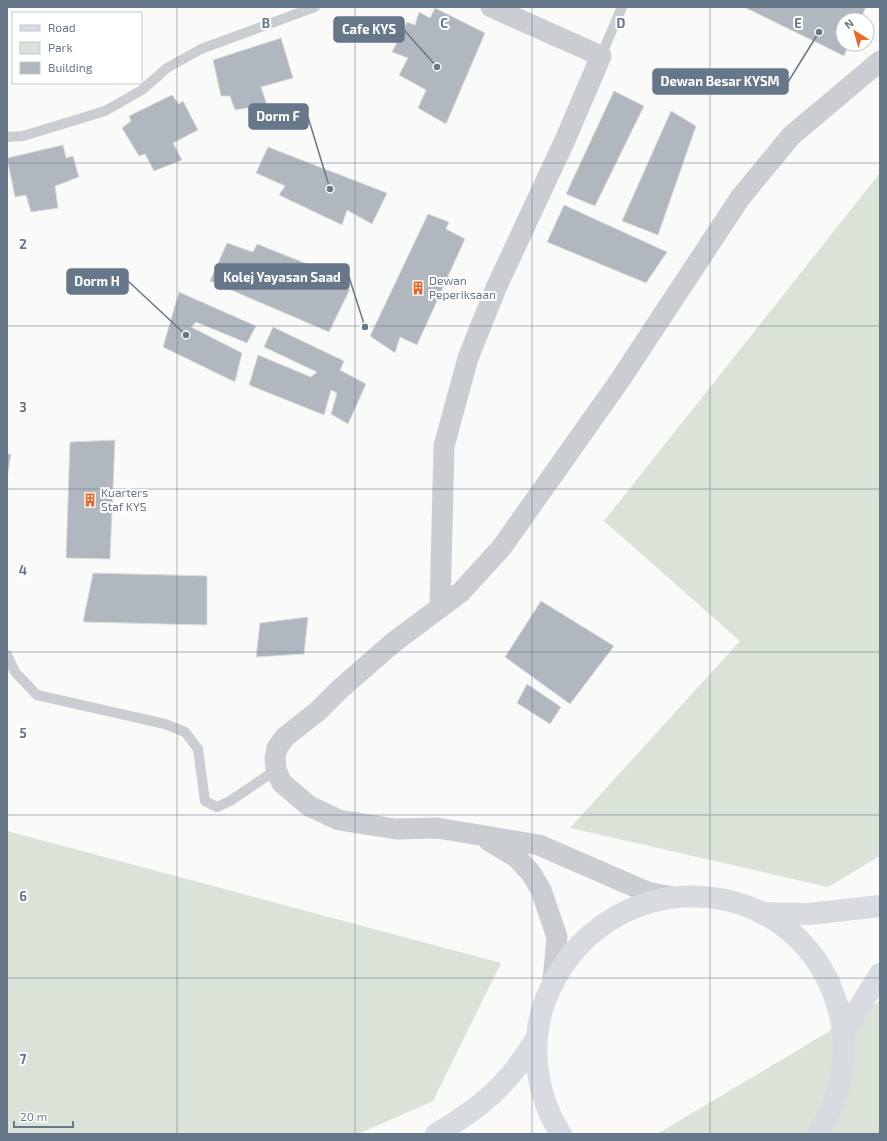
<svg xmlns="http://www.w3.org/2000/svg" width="887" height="1141" font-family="'Exo 2',sans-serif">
  <rect width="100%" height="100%" fill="#fafaf8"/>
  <path fill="#dbe2d8" d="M880,173v683l-52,31 -258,-59 170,-187 -136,-120z
    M7,831l494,132 -68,138 -75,33h-351z
    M880,1001v133h-223z"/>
  <path fill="#b0b7bf" stroke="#dcdcda" d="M744,7h122l-6,13h-17v24h6l-5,12z
    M435,8l50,25 -39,91 -28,-16 8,-18 -27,-15 9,-17 -16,-6 15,-30 8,3 4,-13 11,6z
    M281,38l12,40 -32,9 6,18 -32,5 -5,-14h-9l-8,-36z
    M614,91l30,15 -49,100 -29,-12z
    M172,95l7,9 4,-3 15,29 -25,13 9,17 -28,11 -9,-17 -6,2 -17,-28 9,-7 -2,-5z
    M671,111l25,15 -38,109 -36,-14z
    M63,145l3,13 7,-2 6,21 -24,9 3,22 -27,4 -5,-17 -11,2 -8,-39z
    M268,147l119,46 -15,31 -25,-14 -5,15 -63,-30 6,-9 -29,-13z
    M564,205l103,47 -21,31 -99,-41z
    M428,214l21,8 -3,7 19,10 -48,106 -17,-8 -5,16 -25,-17z
    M227,243l26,9 4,-8 63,25 -5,11 35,9 -21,43 -119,-51z
    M179,292l77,34 -9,17 -51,-21 -5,5 51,26 -7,29 -72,-35z
    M273,327l71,34 -4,9 26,14 -18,40 -17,-10 6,-21 -6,-3 -7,25 -75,-30 9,-30 53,22 6,-5 -53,-25z
    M115,440l-5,119 -44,-1 4,-116z
    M7,454h4l-4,24z
    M93,573l114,3v49l-124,-3z
    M541,601l73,45 -44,58 -65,-47z
    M308,617l-4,37 -48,3 4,-34z
    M527,684l34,23 -11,17 -33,-21z"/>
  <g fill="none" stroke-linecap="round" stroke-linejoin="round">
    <path stroke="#cacdd1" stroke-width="10" d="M601,56l21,-49
      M7,137l16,-1 82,-25 37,-21 25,-22 34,-19 114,-42
      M7,655l8,17 22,23 128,29 20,8 13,17 7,52 12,6 13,-6 46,-31"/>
    <path stroke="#cacdd1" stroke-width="21" d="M440,607l4,-161 24,-88 28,-70 69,-148 36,-84 -110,-49
      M489,841l27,16 15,16 10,17 16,47 -4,44
      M673,897l-26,-5 -108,-47 -102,-17 -41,1 -57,-9 -30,-14 -27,-23 -6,-13 -1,-12 2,-10 8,-11 33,-26 22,-22 54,-47 67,-50 41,-45 118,-167 120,-182 51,-62 89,-75"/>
    <path stroke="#d8dce0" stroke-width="22" d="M761,913l48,1 71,-8
      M843,1033l37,-59
      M436,1134c45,-26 73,-50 100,-95
      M561,1134c-25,-38 -32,-90 -16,-133 57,-148 264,-136 296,19 8,40 -1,80 -24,114"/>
  </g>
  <path fill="none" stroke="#67778a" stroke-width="1" stroke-opacity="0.55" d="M177,7v1127M355,7v1127M532,7v1127M710,7v1127M7,163h873M7,326h873M7,489h873M7,652h873M7,815h873M7,978h873"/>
  <defs>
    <g id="building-bare" transform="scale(1.08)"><path d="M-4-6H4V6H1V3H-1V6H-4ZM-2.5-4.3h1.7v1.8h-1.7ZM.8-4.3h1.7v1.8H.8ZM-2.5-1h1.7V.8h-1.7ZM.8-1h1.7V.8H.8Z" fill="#ed6724" stroke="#fff" stroke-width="2.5" paint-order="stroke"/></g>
  </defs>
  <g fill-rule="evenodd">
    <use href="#building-bare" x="418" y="288"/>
    <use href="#building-bare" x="90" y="500"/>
  </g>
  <g text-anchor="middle" stroke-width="4" stroke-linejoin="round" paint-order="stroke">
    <g font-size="12" fill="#67778a" stroke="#fff" text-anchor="start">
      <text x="429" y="285">Dewan<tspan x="429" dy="14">Peperiksaan</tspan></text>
      <text x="101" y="497">Kuarters<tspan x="101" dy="14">Staf KYS</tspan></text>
    </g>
  </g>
  <g font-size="13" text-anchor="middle" font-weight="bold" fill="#67778a" stroke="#fff" stroke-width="4" stroke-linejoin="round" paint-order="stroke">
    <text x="266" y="28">B</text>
    <text x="444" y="28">C</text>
    <text x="621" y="28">D</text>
    <text x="798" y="28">E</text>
    <text x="23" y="249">2</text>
    <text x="23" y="412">3</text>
    <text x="23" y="575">4</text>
    <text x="23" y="738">5</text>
    <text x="23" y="901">6</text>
    <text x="23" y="1064">7</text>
  </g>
  <path fill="none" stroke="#67778a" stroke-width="1.5" d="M437 67L404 30M819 32L788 82M330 189L308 117M365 327L349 277M186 335L128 281"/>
  <g fill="#67778a" stroke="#fff" stroke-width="1.5">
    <circle cx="437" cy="67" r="4"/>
    <circle cx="819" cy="32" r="4"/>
    <circle cx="330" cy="189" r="4"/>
    <circle cx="365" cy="327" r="4"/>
    <circle cx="186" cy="335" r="4"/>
  </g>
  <g fill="#67778a" stroke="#67778a" stroke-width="1.5">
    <rect x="334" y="17" width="70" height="25" rx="4"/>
    <rect x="653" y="69" width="135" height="25" rx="4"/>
    <rect x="249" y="104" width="59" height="25" rx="4"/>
    <rect x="215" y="264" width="134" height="25" rx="4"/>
    <rect x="67" y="269" width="61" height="25" rx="4"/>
  </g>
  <g font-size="13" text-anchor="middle" font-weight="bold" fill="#fff">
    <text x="369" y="34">Cafe KYS</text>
    <text x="720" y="86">Dewan Besar KYSM</text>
    <text x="278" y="121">Dorm F</text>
    <text x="282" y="282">Kolej Yayasan Saad</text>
    <text x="97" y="286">Dorm H</text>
  </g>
  <rect width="887" height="1141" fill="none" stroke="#67778a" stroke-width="16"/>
  <rect x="12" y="12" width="130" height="72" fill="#ffffff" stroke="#c2c9d0"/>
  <rect x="20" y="25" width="20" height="6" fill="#d8dce0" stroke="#c2c9d0"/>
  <text x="48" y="32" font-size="12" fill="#67778a">Road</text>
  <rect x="20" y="42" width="20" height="12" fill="#dbe2d8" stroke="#c2c9d0"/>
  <text x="48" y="52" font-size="12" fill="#67778a">Park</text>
  <rect x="20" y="62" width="20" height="12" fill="#b0b7bf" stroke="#c2c9d0"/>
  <text x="48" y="72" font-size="12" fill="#67778a">Building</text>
  <g transform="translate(855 32) rotate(323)"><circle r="19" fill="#ffffff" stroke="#c2c9d0"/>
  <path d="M0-3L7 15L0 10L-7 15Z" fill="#ed6724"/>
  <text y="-6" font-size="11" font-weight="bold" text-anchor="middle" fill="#67778a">N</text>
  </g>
  <path d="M14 1121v6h59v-6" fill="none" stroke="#67778a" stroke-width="2"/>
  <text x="20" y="1121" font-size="12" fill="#67778a" stroke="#ffffff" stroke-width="3" paint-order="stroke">20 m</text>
</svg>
